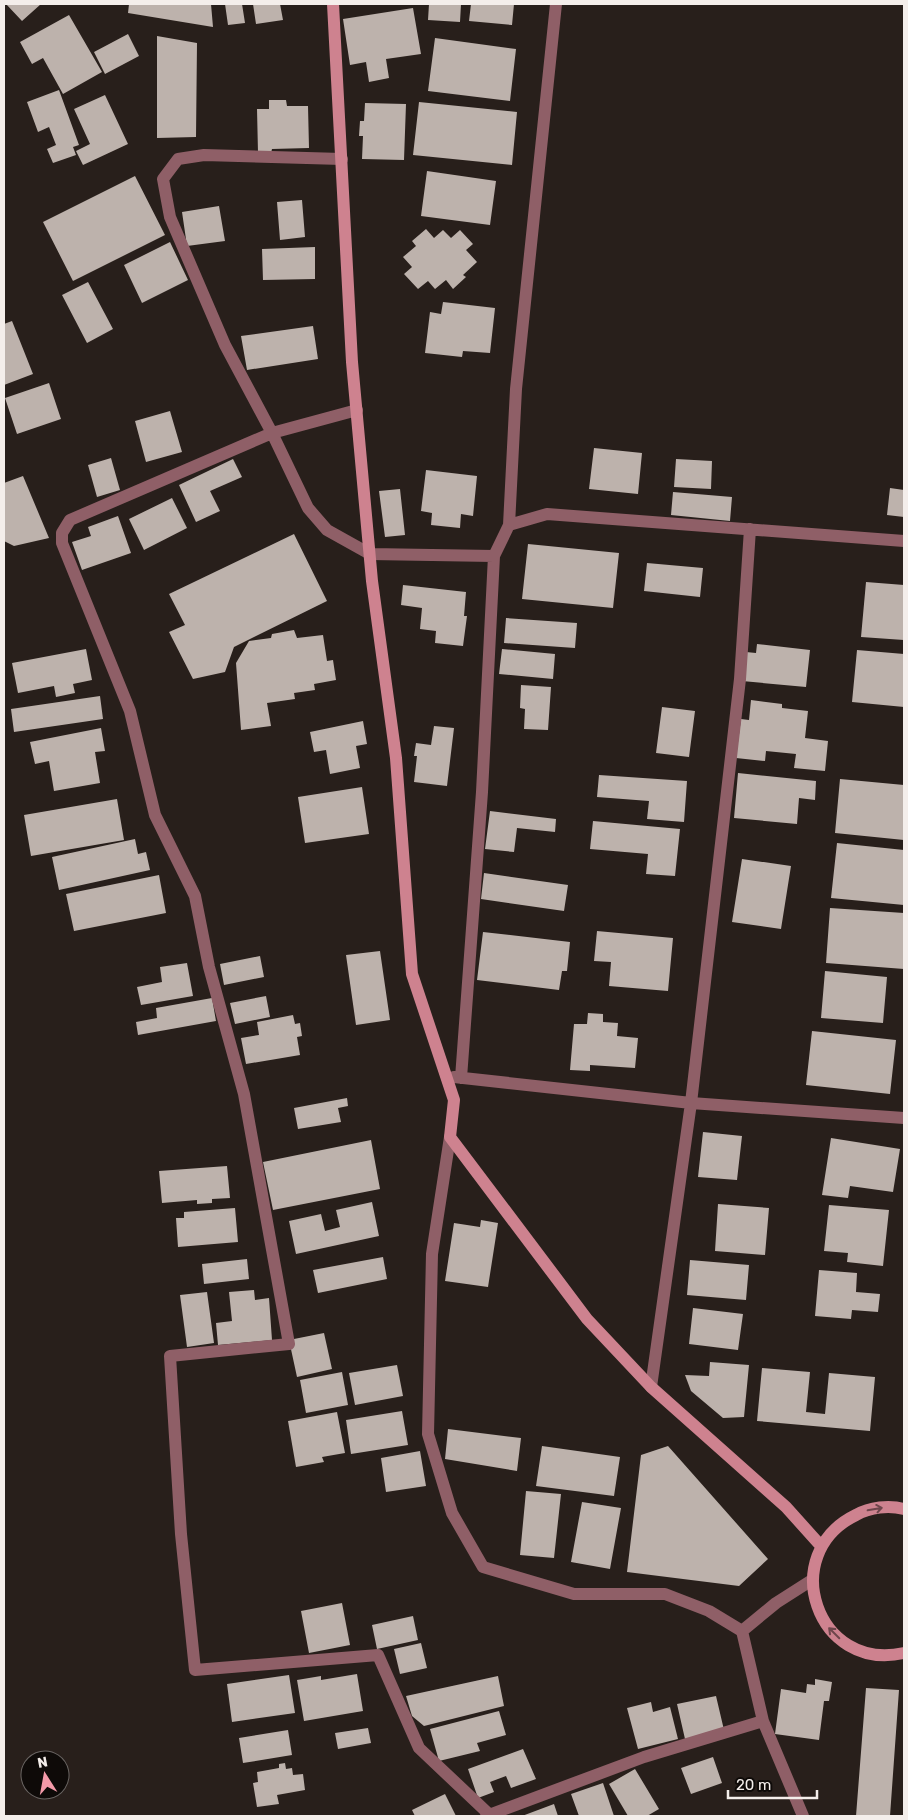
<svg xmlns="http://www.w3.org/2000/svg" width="908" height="1820" font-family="Rubik,sans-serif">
  <rect width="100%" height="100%" fill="#281f1b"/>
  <path fill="#bdb2ac" d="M6,4h35l-19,17z
    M129,4h82l2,23 -85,-14z
    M225,4h17l3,19 -17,2z
    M253,4h27l3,16 -27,4z
    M429,4h32l-1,18 -32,-2z
    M471,4h43l-2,21 -43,-4z
    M413,8l8,46 -35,5 3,19 -20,4 -3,-20 -16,3 -7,-46z
    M69,15l33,57 -39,22 -20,-36 -11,6 -12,-22z
    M128,34l11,22 -34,18 -11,-22z
    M157,36l40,7 -1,94 -39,1z
    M435,38l81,11 -6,52 -82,-10z
    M59,90l20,55 -6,2 3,8 -23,8 -6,-14 9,-4 -7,-18 -11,5 -11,-30z
    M105,95l23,49 -45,21 -7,-14 14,-7 -16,-35z
    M269,100h17l1,6h21l1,42 -37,1 -1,4h-13l-1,-44h12z
    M419,102l98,10 -5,53 -99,-10z
    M365,103l41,1 -2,56 -42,-1 1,-23h-4l1,-15h4z
    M427,171l69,10 -6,44 -69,-9z
    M135,176l30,59 -92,46 -30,-59z
    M302,200l3,37 -25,3 -3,-38z
    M219,206l6,35 -38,5 -5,-34z
    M426,229l8,9 9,-8 8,8 9,-8 13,14 -7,6 11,12 -14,13 3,2 -13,12 -7,-9 -11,9 -7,-8 -10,8 -14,-15 8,-7 -9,-10 13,-11 -4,-5z
    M170,242l18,38 -46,23 -18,-38z
    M315,247v32l-52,1 -1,-31z
    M88,282l25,47 -26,14 -25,-48z
    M443,302l52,6 -5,45 -27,-2 -1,6 -37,-4 5,-41 11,2z
    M12,321l21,53 -29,11v-61z
    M313,326l5,33 -71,11 -6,-34z
    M49,383l12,36 -44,15 -12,-36z
    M170,411l12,41 -36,10 -11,-41z
    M594,448l48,5 -4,41 -49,-5z
    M111,458l9,32 -23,7 -9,-32z
    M233,459l9,18 -32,14 10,20 -24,11 -17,-37z
    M676,459l36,2 -1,28 -37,-2z
    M426,470l51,6 -4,40 -12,-2 -1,14 -29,-3 1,-12 -11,-2z
    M23,476l26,62 -35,8 -10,-5v-58z
    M890,488l14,2v27l-17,-2z
    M400,489l5,46 -20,2 -6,-46z
    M673,492l59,5 -2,24 -59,-6z
    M172,498l15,30 -43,22 -15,-31z
    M118,516l13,37 -49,17 -10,-28 19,-6 -3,-9z
    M294,534l33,67 -93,46 -9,25 -32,7 -24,-47 16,-7 -16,-31z
    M528,544l91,9 -6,55 -91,-9z
    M647,563l56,5 -3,29 -56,-6z
    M866,582l38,3v55l-43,-3z
    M403,585l63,7 -2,24h3l-4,30 -28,-3 1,-12 -16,-2 2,-21 -21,-3z
    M506,618l71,5 -2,25 -71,-5z
    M294,630l3,8 26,-3 4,26 6,-1 3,20 -22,4 1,6 -21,3 1,6 -28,4 4,23 -30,4 -5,-67 13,-22 22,-3 1,-4z
    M757,644l53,6 -4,37 -64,-6 4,-29 10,1z
    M86,649l6,31 -19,4 2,9 -19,4 -2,-11 -36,7 -6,-30z
    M502,649l53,5 -2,25 -54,-5z
    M857,650l47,4v53l-52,-5z
    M521,685l30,2 -3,43 -24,-1 1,-20 -5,-1z
    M100,696l3,23 -89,13 -3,-23z
    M751,700l31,4v4l26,3 -3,27 23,3 -3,30 -31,-3 2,-14 -30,-3 -1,10 -29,-3 5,-39 8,1z
    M662,707l33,4 -6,46 -33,-4z
    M363,721l4,23 -11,2 4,22 -30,6 -4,-24 -12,2 -4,-20z
    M434,726l20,2 -7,58 -33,-4 3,-26h-3l2,-13 15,2z
    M101,728l4,23 -10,1 5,31 -46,8 -5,-30 -14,3 -5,-22z
    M738,773l78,8 -1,19 -16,-2 -2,26 -63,-6z
    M599,775l88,6 -3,41 -37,-3 2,-18 -52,-4z
    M840,779l64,6v55l-69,-7z
    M362,787l7,47 -64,9 -7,-46z
    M117,799l7,41 -93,16 -7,-41z
    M490,811l66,8 -1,13 -38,-4 -3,24 -29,-3z
    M593,821l87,8 -5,47 -29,-2 2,-20 -58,-5z
    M135,839l3,15 8,-2 4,18 -91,20 -7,-33z
    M837,843l67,7v55l-73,-7z
    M742,859l49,7 -10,63 -49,-7z
    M484,873l84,12 -4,26 -83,-12z
    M159,875l7,38 -92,18 -8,-37z
    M830,908l74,5v56l-78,-6z
    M597,931l76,7 -5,53 -59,-5 2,-24 -17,-1z
    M483,932l87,10 -3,29h-5l-3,19 -82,-10z
    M380,951l10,69 -34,5 -10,-70z
    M260,956l4,21 -40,8 -4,-21z
    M187,963l6,33 -52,9 -4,-18 25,-5 -2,-15z
    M825,971l62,6 -4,46 -62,-5z
    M266,996l4,21 -35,7 -5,-21z
    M212,998l4,23 -78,14 -2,-13 21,-4 -1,-10z
    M588,1013l15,1v8l15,1 -1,13 21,2 -3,30 -45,-3v6l-20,-1 4,-46h13z
    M293,1015l2,9 5,-1 2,13 -5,1 3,18 -54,9 -5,-26 18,-3 -2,-13z
    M812,1031l84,9 -6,54 -84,-9z
    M347,1098l1,8 -10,2 3,14 -43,7 -4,-21z
    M703,1132l39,4 -5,44 -39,-3z
    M831,1138l69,11 -7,43 -43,-6 -2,12 -26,-3z
    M371,1140l9,49 -107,21 -10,-48z
    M227,1166l3,32 -18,1v4l-15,1v-4l-35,3 -3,-32z
    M372,1202l7,34 -83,18 -7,-33 32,-7 4,17 15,-4 -4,-17z
    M718,1204l51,4 -4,47 -50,-4z
    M829,1205l60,5 -6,56 -36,-4 1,-9 -24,-2z
    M235,1208l3,34 -60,5 -2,-29h8v-6z
    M481,1220l17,3 -10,64 -43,-6 9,-58 26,4z
    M383,1257l4,22 -69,14 -5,-23z
    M247,1259l2,20 -45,5 -2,-20z
    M690,1260l59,5 -3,35 -59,-5z
    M819,1270l38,3 -1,19 24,2 -2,18 -26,-2 -1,9 -36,-3z
    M254,1290l1,10 14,-2 3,42 -54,5 -2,-22 16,-2 -3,-29z
    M207,1292l7,51 -27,4 -7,-52z
    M693,1308l50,6 -5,36 -49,-6z
    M324,1333l8,36 -35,8 -8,-37z
    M710,1362l39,3 -5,52 -21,1 -32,-27 -6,-16 24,1z
    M397,1365l6,31 -48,9 -6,-32z
    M762,1368l48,4 -4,40 19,2 4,-41 46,4 -5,54 -113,-10z
    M342,1372l6,33 -42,8 -6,-33z
    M402,1411l6,34 -57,9 -5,-34z
    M337,1412l8,41 -23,4 2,5 -28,5 -8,-46z
    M448,1429l73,9 -4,33 -72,-12z
    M542,1446l78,11 -6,39 -78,-10z
    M668,1446l100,113 -29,27 -112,-14 14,-117z
    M420,1451l6,35 -40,6 -5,-34z
    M526,1491l35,3 -7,64 -34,-3z
    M582,1502l39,6 -11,61 -39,-7z
    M342,1603l8,42 -41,8 -8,-42z
    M413,1616l5,24 -41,9 -5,-24z
    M421,1643l6,25 -27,6 -6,-25z
    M357,1674l6,37 -59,10 -7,-41 24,-4v4z
    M289,1675l6,38 -63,9 -5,-38z
    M498,1676l6,30 -80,20 -12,-10 -6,-20z
    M815,1679l17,3 -3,19h-5l-5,39 -44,-6 6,-45 25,4 1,-9 8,1z
    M866,1688l33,2 -9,126h-34z
    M716,1696l8,34 -39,9 -8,-35z
    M651,1702l2,10 17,-5 8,32 -40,10 -11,-41z
    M499,1711l7,24 -29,8 3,8 -41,10 -9,-32z
    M368,1728l3,15 -33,6 -3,-16z
    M288,1730l4,25 -49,8 -4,-25z
    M523,1749l13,30 -25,9 -5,-12 -16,6 4,10 -16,6 -10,-29z
    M713,1757l9,26 -31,11 -10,-26z
    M285,1763l1,6 6,-1 1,7 10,-1 2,16 -28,5 2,9 -22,3 -4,-24 5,-1 -1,-10 22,-4v-4z
    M635,1769l24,40 -12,7h-19l-19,-32z
    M603,1783l11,33h-35l-8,-22z
    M445,1794l11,22h-41l-3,-6z
    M554,1804l4,12h-36z"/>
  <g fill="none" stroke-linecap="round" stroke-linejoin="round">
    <path stroke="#8f5f67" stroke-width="12" d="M342,159l-138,-4 -26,4 -15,20 7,38 55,128 47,88 36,75 19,22 43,24 124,2 -12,236 -21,286
      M357,410l-85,23 -202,87 -8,13v10l68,168 25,104 40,81 14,71 35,127 45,250 -119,12 11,178 14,136 183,-15 41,93 72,68
      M509,525l7,-136 40,-385
      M494,556l15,-31 38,-11 357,27
      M454,1077l237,26 213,15
      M450,1137l-18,117 -4,180 24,79 31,54 91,27h91l44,17 33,20 21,90
      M651,1387l40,-284 49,-424 10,-150
      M742,1631l34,-28 36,-23
      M486,1816l158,-59 119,-36 40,95"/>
    <path stroke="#ce828f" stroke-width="12" d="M333,4l19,358 20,219 24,177 16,216 42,126 -4,37 137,182 64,68 135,120 35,39
      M904,1509c-15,-4 -34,-2 -48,6 -80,39 -39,158 48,138"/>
  </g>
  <defs><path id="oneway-shaft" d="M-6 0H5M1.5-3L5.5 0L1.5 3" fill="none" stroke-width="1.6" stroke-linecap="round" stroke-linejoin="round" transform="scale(1.25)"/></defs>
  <g stroke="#6e464c">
    <use href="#oneway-shaft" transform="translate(875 1509) rotate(-10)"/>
    <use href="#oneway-shaft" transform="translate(834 1633) rotate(-135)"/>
  </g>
  <rect width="908" height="1820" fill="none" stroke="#f4eeeb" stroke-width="10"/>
  <g transform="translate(45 1775) rotate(349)"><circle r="24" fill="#0e0a08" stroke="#6a6563"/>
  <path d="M0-4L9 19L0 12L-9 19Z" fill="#f39aa9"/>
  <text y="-8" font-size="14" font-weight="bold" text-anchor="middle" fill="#f4eeeb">N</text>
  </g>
  <path d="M728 1790v8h89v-8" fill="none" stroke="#f4eeeb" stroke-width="2.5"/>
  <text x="736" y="1790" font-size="15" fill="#f4eeeb" stroke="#0e0a08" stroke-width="4" paint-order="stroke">20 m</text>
</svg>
